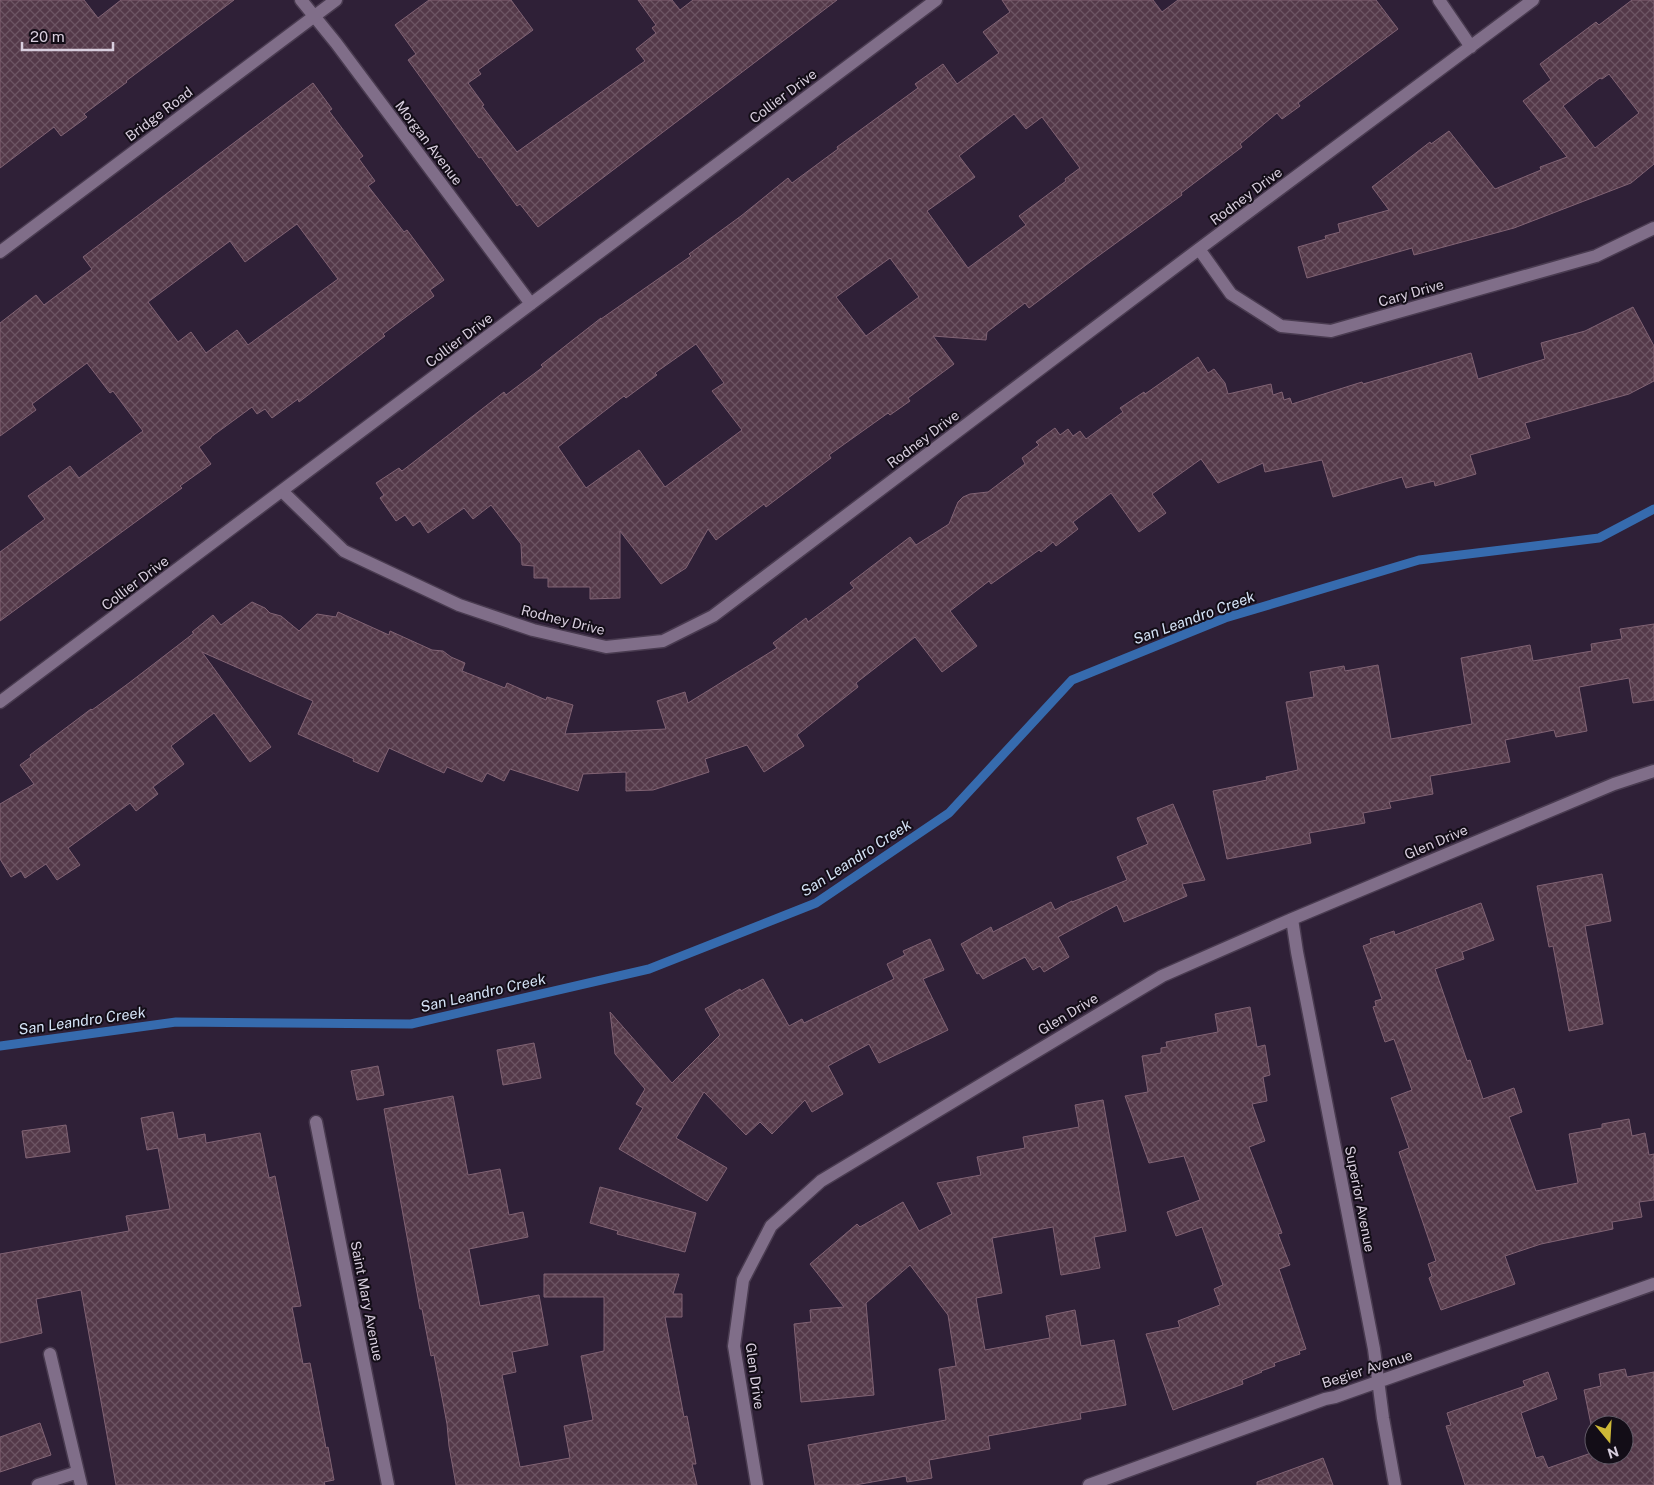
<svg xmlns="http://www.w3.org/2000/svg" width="1654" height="1485" font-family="'Public Sans',sans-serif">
  <defs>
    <pattern id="building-cross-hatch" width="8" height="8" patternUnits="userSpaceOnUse" patternTransform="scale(1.25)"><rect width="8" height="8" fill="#543949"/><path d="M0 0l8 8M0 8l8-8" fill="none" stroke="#6c5463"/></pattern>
  </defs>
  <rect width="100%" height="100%" fill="#2f2037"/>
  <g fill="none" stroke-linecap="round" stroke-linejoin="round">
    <path stroke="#366bae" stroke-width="9" d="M0,1046l176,-24 235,2 238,-55 167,-66 133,-90 123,-133 153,-62 194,-58 180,-22 55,-29"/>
  </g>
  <path fill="url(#building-cross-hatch)" stroke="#816374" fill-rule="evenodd" d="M0,0h84l14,18 23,-18h113l-108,81 1,1 -43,32 3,3 -26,19 -7,-9 -54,41z
    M429,0h82l22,30 -55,40 3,4 -13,9 16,22 -2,1 35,46 128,-91 -9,-12 20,-16 -4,-5 4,-3 -18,-25h34l8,10 13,-10h144l-299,227 -18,-23 -3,2 -36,-49 -2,1 -71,-98 8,-6 -21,-29z
    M1002,0h151l9,12 16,-12h198l22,29 -100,74 2,3 -18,13 -5,-6 -37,31 2,3 -61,46 1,2 -92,67 -61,46 -4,-5 -38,29 -1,8 -53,-4 21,28 -46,34 2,3 -20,14 -2,-2 -59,42 2,3 -65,49 -2,-3 -48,36 -8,-11 -22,39 -25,16 -41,-53v67l-30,1v-12h-42v-9h-14v-12l-12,-1 -1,-21 -30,-39 -18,14 -9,-11 -36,25 -8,-12 -7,5 -8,-11 -9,6 -16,-23 4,-3 -8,-12 23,-15 3,3 102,-79 2,3 37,-28 -2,-2 60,-47v1l90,-63 -2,-2 52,-38 47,-38 4,5 46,-34 -1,-2 81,-59 -3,-4 28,-20 14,20 42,-31 -16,-21 27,-20zM1014,114l12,15 16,-12 38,51 -15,11 1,2 -47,35 7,9 -58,43 -41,-57 48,-34 -16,-21zM890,258l29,39 -53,39 -30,-39zM696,344l28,39 -12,8 30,39 -77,57 -26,-37 -53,38 -28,-41 66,-51 2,2 31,-23 -2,-2z
    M1632,0h22v164l-23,19 -117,45 -100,27 -2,-7 -105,30 -9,-31 28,-8 -1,-3 15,-4 -2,-8 51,-14 -17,-23 58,-45 1,2 18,-13 46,58 46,-19 -1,-3 27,-10 -44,-56 28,-21 -11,-16 56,-42 3,3zM1609,74l30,39 -44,35 -32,-42 37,-28 2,1z
    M313,83l19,26 -3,2 34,45 -4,3 16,22 -7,5 36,46 3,-2 37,50 -14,10 4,6 -51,38 2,2 -86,66 -1,-3 -26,19 -7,-9 -8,5 -5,-7 -41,30v1l-12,9 12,17 -31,22 2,2 -182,133v-69l45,-33 -17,-23 42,-30 9,12 64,-47 -30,-40 -3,2 -23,-30 -55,41 4,6 -36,26v-113l36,-28 8,10 48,-36 -9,-12zM297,224l41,55 -90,66 -11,-15 -31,23 -15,-21 -13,10 -30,-40 82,-61 15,21z
    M1633,307l21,39v35l-25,13 -104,29 5,15 -60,17 6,19 -41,12 -1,-5 -28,7 -4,-11 -69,20 -11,-37 -57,12 -2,-9 -45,20 -17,-24 -49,35 14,19 -27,19 -28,-39 -38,29 5,7 -22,17 -3,-4 -12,10 -2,-2 -48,34 -2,-3 -39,30 27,35 -35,26 -27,-35 -59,46 2,4 -61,48 7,11 -40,26 -17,-27 -42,14 4,13 -56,18 -27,1v-19l-43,2 -5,17 -68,-22 -6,12 -17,-8 -5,9 -35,-15 -3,6 -55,-25 -11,24 -25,-11 1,-2 -56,-25 15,-33 -111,-49 69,95 -21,15 -36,-49 -43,33 13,18 -31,23 5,7 -22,17 -6,-8 -62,45 12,17 -23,15 -11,-16 -21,14 -4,-7 -10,6 -11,-18v-55l34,-20 -14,-19 11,-8 -1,-2 61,-46 1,1 37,-27 65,-50 -2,-1 21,-17 8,10 31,-23 13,6 5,5 11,3 18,15 18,-17 19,3 2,-5 51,23 1,-4 42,19 11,1 8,6 14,6 -3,8 43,17 2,-5 39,17 1,-3 26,8 -8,29 101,-5 -9,-28 28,-9 3,11 89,-55 -4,-5 33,-25 2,4 46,-34 -4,-5 60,-46 6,8 33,-21 9,-22 5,-5 7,-3 18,-2 37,-28 -3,-6 17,-13 -3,-3 19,-14 5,7 8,-6 5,7 7,-5 6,8 37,-27 -3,-4 24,-16 1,2 53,-37 10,16 6,-4 11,14 3,11 43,-10 2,11 9,-3 2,8 6,-2 2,6 70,-22 1,2 108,-31 7,26 67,-20 -4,-16 44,-12z
    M1654,624v76l-21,3 -4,-25 -50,9 8,44 -31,6 -2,-7 -49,10 5,22 -80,14 3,18 -44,8 2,6 -28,5 2,10 -56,10 2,10 -84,16 -14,-68 54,-11 -1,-3 32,-7 -12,-68 28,-5 -4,-25 34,-6 1,5 33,-6 13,74 81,-15 -11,-66 69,-13 3,16 59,-10 -1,-7 31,-5 -2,-10z
    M1173,804l32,76 -23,4 5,12 -63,26 -7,-17 -59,32 11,20 -25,15 -4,-6 -7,4 -8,-13 -42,22 -4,-6 -2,1 -16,-30 30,-17 2,5 58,-30 4,8 17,-9v1l55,-22 -10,-23 31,-13 -11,-26z
    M1602,874l9,47 -26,5 18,98 -34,7 -16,-85 -4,1 -12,-61z
    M1481,903l13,37 -32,12 2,7 -29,10 32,92 3,-1 13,39 31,-11 8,24 -13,5 27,74 42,-8 -9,-49 33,-6v-4l27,-5 3,17 13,-3 4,22 5,-1v46l-15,2 3,15 -30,5 1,7 -72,15 -36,12 10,28 -74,26 -12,-32 3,-2 -4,-12 8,-3 -37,-109 10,-4 -18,-50 21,-8 -18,-51 -9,3 -12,-35 3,-1 -1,-5 7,-2 -19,-53 8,-3 -1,-4 24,-8 1,4z
    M930,939l14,31 -21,9 25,51 -69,33 -10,-19 -41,22 15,28 -31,18 -7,-12 -33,34 -12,-12 -14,13 -42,-43 -28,46 51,30 -20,33 -88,-52 24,-41 -7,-4 9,-15 -30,-35 -5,-42 62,71 48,-48 -15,-26 35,-20 1,2 22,-12 26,47 13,-7 2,4 90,-44 -7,-15 18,-9 -2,-4z
    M1250,1007l7,40 8,-2 5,30 -7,2 4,24 -15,3 13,37 -16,6 33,86 -4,1 12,31 -11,4 27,80 -7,2 1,3 -26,9 1,3 -14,5 1,1 -20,8 1,4 -70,26 -27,-76 34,-7 -2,-6 42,-16 -6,-16 9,-4 -21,-58 -26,9 -9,-24 33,-12 -16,-44 -35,7 -24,-67 23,-4 -6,-36 19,-3v-5l6,-1 -1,-5 52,-10 -3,-18z
    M534,1043l7,35 -38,7 -6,-35z
    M378,1066l6,29 -27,5 -6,-29z
    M453,1096l15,79 32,-6 9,46 14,-3 5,25 -59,12 11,57 59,-11 9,50 -36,7 4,20 -14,3 18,92 50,-9 -6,-32 29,-6 -12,-64 23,-5v-54h-60v-23h135l-6,20h9v23h-17l19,100 3,-1 9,48h-4l5,21h-241l-7,-39 -2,-22 -13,-69 -3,1 -9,-47h-2l-36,-200z
    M1103,1100l23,131 -32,6 6,31 -39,7 -8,-48 -61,11 10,55 -26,5 9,52 65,-12 -4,-22 29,-6 6,36 33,-6 12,65 -46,8 1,6 -93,17 2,13 -61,11 3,18 -25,4 -1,-6 -51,9h-40l-7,-40 138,-25 -7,-51 17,-3 -8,-51 -38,-50 -44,38 8,92 -73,7 -7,-78 17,-2 -1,-12 34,-3 -34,-43 47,-40 3,3 43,-25 16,29 33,-17 -15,-31 44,-8 -4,-18 48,-9 -2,-11 56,-10 -4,-22z
    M173,1112l5,27 27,-5 1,9 54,-10 9,45 6,-2 26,130 -9,1 11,57 7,-1 16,85 2,-1 6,33 -10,2 1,3h-209l-35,-195 -45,9 6,34 -42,10v-89l129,-23 -3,-15 44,-7 -12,-61 -11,2 -6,-32z
    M66,1125l4,27 -44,6 -4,-27z
    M600,1187l96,26 -11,39 -68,-18 1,-3 -28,-8z
    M1625,1369l2,8 27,-5v113h-189l-19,-59 5,-1 -4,-12 78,-27 -2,-5 25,-9 9,27 -36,14 15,45 7,-2 5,12 46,-16v3h30v-30h-30v14l-10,-49 17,-4 -2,-12z
    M40,1423l11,32 -51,17v-35z
    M1323,1458l10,27h-76v-3z"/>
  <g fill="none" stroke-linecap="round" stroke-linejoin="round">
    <g stroke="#493b50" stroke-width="15">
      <path id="street" d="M301,0l35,43 195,261
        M1439,0l32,47
        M1199,249l32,45 50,32 50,5 265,-75 58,-28
        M0,252l336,-252
        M283,492l61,59 115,54 74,25 73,17 57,-6 50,-25 486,-367 334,-249
        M0,702l936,-702
        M1292,919l5,33 77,397 9,69 12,67
        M316,1122l72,363
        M50,1354l31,131
        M38,1485l40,-13
        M757,1485l-23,-139 9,-66 28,-54 50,-45 341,-205 130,-57 322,-135 40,-13
        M1089,1485l236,-86 10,-2 319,-113"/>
    </g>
    <use href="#street" stroke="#806e89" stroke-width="12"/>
  </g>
  <g text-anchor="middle" stroke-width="4" stroke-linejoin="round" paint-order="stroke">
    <g font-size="14" fill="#d8cede" stroke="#130d17">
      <text transform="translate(783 96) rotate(-37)" y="5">Collier Drive</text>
      <text transform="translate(159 114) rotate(-37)" y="5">Bridge Road</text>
      <text transform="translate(429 143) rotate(53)" y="5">Morgan Avenue</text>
      <text transform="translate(1246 196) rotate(-37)" y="5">Rodney Drive</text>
      <text transform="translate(1411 293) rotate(-16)" y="5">Cary Drive</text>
      <text transform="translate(459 340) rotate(-37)" y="5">Collier Drive</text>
      <text transform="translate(923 439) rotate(-37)" y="5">Rodney Drive</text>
      <text transform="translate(135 583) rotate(-37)" y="5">Collier Drive</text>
      <text transform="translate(563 620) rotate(14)" y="5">Rodney Drive</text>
      <text transform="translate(1436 842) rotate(-23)" y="5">Glen Drive</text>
      <text transform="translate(1068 1014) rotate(-31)" y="5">Glen Drive</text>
      <text transform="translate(1360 1199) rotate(79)" y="5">Superior Avenue</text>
      <text transform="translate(367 1301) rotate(79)" y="5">Saint Mary Avenue</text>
      <text transform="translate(1367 1369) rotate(-18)" y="5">Begier Avenue</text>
      <text transform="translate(755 1376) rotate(82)" y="5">Glen Drive</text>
    </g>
    <g font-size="15" font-style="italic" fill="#d4e2f5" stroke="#130d17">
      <text transform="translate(1194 618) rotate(-20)" y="5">San Leandro Creek</text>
      <text transform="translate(856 858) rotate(-33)" y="5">San Leandro Creek</text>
      <text transform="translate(483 993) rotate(-13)" y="5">San Leandro Creek</text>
      <text transform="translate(82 1021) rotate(-8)" y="5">San Leandro Creek</text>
    </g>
  </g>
  <g transform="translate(1609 1440) rotate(162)"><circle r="24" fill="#130d17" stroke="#625a67"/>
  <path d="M0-4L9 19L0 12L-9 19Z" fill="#ceb837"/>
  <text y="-8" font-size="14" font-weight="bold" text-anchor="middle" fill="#d8cede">N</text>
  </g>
  <path d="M22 42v8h91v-8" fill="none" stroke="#d8cede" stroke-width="2.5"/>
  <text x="30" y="42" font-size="15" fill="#d8cede" stroke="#130d17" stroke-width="4" paint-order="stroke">20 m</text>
</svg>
